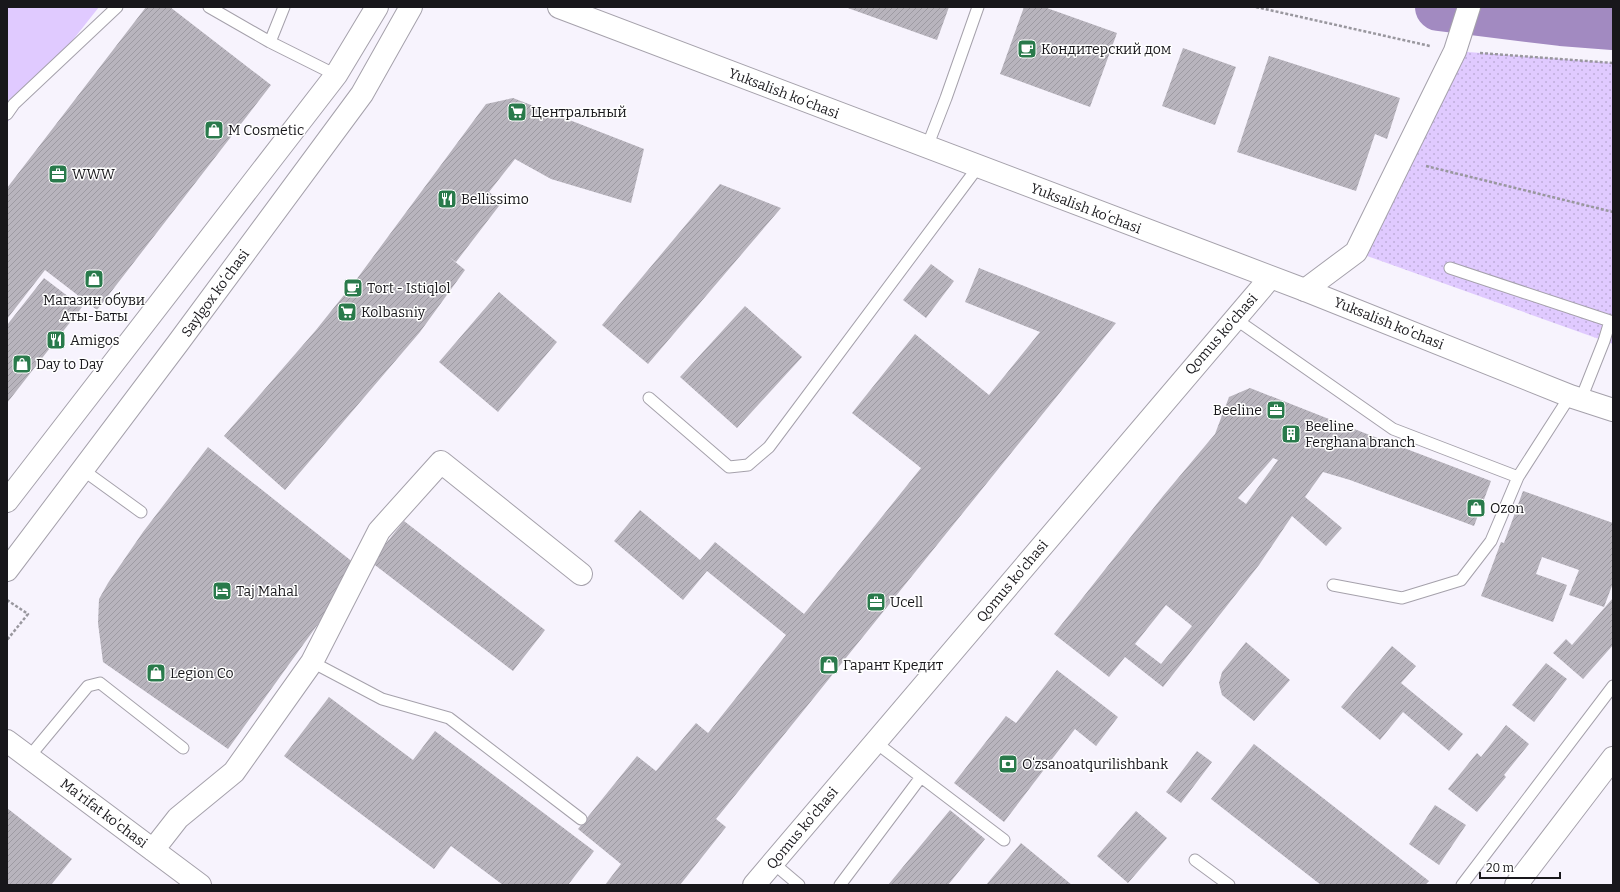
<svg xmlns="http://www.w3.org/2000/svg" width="1620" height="892" font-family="Bitter,serif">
  <defs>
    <pattern id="park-dots" width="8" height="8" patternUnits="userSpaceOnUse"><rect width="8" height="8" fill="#e0caff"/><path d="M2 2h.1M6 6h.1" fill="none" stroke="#bfadda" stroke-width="1.8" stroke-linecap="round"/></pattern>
    <pattern id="building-hatch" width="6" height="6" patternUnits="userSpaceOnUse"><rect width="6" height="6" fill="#b8b4bd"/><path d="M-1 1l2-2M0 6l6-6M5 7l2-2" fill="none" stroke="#9d9aa2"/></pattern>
  </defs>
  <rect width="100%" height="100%" fill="#f7f3fd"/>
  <path fill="#e0caff" d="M7,7h92l-92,116z"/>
  <path fill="url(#park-dots)" d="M1455,51l158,12v281l-257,-92z"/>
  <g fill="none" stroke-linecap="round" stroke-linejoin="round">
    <path stroke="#a28ac1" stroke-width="48" d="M1439,7l122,15 52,4"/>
  </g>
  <path fill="url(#building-hatch)" fill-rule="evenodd" d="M146,7h24l101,78 -174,225 -52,-40 -38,49v-131z
    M845,7h104l-12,33z
    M1024,7h20l73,26 -27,74 -90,-33z
    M1183,48l53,19 -21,58 -53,-19z
    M1269,56l131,42 -13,41 -12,-5 -19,57 -119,-39z
    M513,98l131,51 -13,54 -80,-24 -36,-20 -26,33 13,10 -46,60 -8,-6 17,14 -45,62 -135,158 -61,-54 92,-106 40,-50 130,-176z
    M720,184l61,24 -133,156 -46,-39z
    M931,264l23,17 -28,37 -23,-18z
    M979,268l137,55 -400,496 10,8 -46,58h-75l16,-21 -43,-35 59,-73 19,15 40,-48 12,10 78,-98 -79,-64 -24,29 -69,-59 26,-31 60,50 15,-18 89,72 117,-146 -69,-55 63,-79 74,61 51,-63 -75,-30z
    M44,278l38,29 -75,96v-78z
    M499,292l58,50 -59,70 -59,-50z
    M745,306l57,51 -65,71 -57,-51z
    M1250,388l117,46 124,47 -17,45 -124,-46 -27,-8 -18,25 37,31 -16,18 -34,-30 -33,49 -96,122 -38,-30 -16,20 -55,-43 109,-138 52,-62 14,-37zM1273,458l5,2 -32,44 -8,-6zM1166,605l26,21 -31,38 -26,-20z
    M208,447l151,120 -131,182 -125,-87 -5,-39 1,-24 9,-16 35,-51z
    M1523,491l90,32v60l-9,24 -35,-12 10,-25 -37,-13 -6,17 31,11 -14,37 -72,-26 20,-54 3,1z
    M404,521l141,109 -32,41 -142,-109z
    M1613,598v47l-30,34 -30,-26 13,-14 6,6z
    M1246,642l44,38 -36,41 -32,-26 -3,-12 3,-11z
    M1392,646l24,20 -15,17 62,51 -14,17 -46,-39 -23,28 -39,-33z
    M1546,663l21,16 -33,43 -22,-17z
    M1057,670l61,47 -22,29 -21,-17 -71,93 -50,-39 52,-67 10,7z
    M329,697l84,63 22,-29 159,120 -26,34h-65l-52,-39 -17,23 -150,-113z
    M1506,725l23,19 -25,31 2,2 -29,35 -29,-23 29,-36 4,4z
    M1254,744l175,137 -4,4h-104l-110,-86z
    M1197,751l15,11 -31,41 -15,-11z
    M1435,805l31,20 -27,40 -30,-21z
    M7,808l65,51 -21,26h-44z
    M950,810l35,29 -37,46h-60z
    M1136,811l31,27 -39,45 -31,-27z
    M1021,843l51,42h-86z"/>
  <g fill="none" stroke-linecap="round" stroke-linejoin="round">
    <g stroke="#a5a1ab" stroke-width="13">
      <path id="lane" d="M209,7l61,35 66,33
        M270,42l14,-35
        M7,114l7,-10 103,-97
        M927,147l19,-49 32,-91
        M1450,268l163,54
        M1234,318l159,111 125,48 52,-81
        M649,398l80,69 19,-2 21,-18 209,-280
        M1581,399l23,-58 6,-20
        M83,470l58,42
        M1333,585l69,13 59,-18 30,-39 27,-64
        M312,662l70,37 67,19 132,101
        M875,742l129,98
        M29,757l59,-71 12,-3 83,65
        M1195,860l34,25
        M773,863l26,22
        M840,885l81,-108
        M1462,885l151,-199"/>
    </g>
    <g stroke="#a5a1ab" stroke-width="24">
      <path id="street" d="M1305,290l51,-38 99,-201 14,-44
        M7,741l193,144
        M153,850l25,-32 56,-46 78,-110 67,-131 62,-69 140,112
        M754,885l516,-607
        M1516,885l97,-127"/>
    </g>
    <g stroke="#a5a1ab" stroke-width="24">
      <path id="secondary" d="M559,7l746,283 265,106 43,14
        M7,501l329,-426 41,-68
        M7,570l171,-227 184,-249 49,-87"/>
    </g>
    <path stroke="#99979e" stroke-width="2.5" stroke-dasharray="3 2" stroke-linecap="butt" d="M1256,7l174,39
      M1480,53l133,10
      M1426,166l187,46
      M7,600l21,14 -21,26"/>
    <use href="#lane" stroke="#fff" stroke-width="11"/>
    <use href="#street" stroke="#fff" stroke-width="22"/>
    <use href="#secondary" stroke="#fff" stroke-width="22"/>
  </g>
  <defs>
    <g id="cafe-square" transform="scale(1)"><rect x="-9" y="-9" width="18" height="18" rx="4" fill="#297a4b" stroke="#fff"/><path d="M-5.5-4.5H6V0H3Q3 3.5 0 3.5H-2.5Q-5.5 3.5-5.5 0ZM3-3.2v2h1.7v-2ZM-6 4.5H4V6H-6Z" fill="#fff"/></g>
    <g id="supermarket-square" transform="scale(1)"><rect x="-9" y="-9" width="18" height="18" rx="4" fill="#297a4b" stroke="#fff"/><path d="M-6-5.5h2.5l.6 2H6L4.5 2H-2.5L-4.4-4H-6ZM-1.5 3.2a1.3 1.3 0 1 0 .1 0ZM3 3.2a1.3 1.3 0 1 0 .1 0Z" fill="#fff"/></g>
    <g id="shop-square" transform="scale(1)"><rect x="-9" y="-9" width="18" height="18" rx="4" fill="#297a4b" stroke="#fff"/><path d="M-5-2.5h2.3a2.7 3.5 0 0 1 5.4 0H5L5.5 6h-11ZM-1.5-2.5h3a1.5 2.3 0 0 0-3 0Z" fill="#fff"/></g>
    <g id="office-square" transform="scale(1)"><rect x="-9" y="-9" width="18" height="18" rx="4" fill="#297a4b" stroke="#fff"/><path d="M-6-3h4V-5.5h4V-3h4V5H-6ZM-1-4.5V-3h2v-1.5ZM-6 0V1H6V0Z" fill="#fff"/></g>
    <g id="restaurant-square" transform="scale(1)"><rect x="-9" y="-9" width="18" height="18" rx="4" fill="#297a4b" stroke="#fff"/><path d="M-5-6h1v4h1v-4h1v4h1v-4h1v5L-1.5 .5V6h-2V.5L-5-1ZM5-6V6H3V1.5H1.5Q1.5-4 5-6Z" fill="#fff"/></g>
    <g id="building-square" transform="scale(1)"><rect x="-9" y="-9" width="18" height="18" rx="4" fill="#297a4b" stroke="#fff"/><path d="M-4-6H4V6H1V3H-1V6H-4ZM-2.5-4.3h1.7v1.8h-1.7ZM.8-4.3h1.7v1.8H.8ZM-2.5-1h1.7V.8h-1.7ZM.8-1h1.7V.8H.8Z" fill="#fff"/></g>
    <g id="hotel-square" transform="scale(1)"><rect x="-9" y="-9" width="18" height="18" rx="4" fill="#297a4b" stroke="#fff"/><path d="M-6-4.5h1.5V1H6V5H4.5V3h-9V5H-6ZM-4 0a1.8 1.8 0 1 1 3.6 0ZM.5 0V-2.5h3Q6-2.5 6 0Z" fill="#fff"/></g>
    <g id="bank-square" transform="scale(1)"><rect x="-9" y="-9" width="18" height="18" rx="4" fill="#297a4b" stroke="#fff"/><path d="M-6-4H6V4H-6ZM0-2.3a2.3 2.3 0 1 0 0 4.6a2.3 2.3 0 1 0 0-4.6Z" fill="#fff"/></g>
  </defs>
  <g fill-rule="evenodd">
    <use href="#cafe-square" x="1027" y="49"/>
    <use href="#supermarket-square" x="517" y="112"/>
    <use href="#shop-square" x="214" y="130"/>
    <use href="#office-square" x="58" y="174"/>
    <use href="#restaurant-square" x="447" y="199"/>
    <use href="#shop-square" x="94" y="279"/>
    <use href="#cafe-square" x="353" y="288"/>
    <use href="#supermarket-square" x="347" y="312"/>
    <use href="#restaurant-square" x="56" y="340"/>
    <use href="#shop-square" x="22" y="364"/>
    <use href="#office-square" x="1276" y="410"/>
    <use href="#building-square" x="1291" y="434"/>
    <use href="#shop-square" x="1476" y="508"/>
    <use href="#hotel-square" x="222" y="591"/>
    <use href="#office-square" x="876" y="602"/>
    <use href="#shop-square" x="829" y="665"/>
    <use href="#shop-square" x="156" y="673"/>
    <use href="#bank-square" x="1008" y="764"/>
  </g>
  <g text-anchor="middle" stroke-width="3" stroke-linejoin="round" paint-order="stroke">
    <g font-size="14" fill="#18171b" stroke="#fff" text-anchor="start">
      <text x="1041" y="54">Кондитерский дом</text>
      <text x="531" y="117">Центральный</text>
      <text x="228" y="135">M Cosmetic</text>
      <text x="72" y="179">WWW</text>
      <text x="461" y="204">Bellissimo</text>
      <text x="367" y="293">Tort - Istiqlol</text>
      <text x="94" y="305" text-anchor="middle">Магазин обуви<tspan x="94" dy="16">Аты-Баты</tspan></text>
      <text x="361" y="317">Kolbasniy</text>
      <text x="70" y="345">Amigos</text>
      <text x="36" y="369">Day to Day</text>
      <text x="1262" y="415" text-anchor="end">Beeline</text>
      <text x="1305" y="431">Beeline<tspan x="1305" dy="16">Ferghana branch</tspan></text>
      <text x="1490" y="513">Ozon</text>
      <text x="236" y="596">Taj Mahal</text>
      <text x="890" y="607">Ucell</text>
      <text x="843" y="670">Гарант Кредит</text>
      <text x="170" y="678">Legion Co</text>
      <text x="1022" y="769">Oʻzsanoatqurilishbank</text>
    </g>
    <g font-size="14" fill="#18171b" stroke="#fff">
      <text transform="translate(784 93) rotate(21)" y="5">Yuksalish koʻchasi</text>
      <text transform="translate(1086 208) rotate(21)" y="5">Yuksalish koʻchasi</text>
      <text transform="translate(215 293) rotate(-54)" y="5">Saylgox koʻchasi</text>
      <text transform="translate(1389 323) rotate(22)" y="5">Yuksalish koʻchasi</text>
      <text transform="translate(1221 334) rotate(-49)" y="5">Qomus ko'chasi</text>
      <text transform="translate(1012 581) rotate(-50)" y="5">Qomus ko'chasi</text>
      <text transform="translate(104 813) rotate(37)" y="5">Ma'rifat ko'chasi</text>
      <text transform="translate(802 828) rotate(-50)" y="5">Qomus ko'chasi</text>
    </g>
  </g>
  <rect width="1620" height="892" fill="none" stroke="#18171b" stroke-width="16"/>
  <path d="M1480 872v6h80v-6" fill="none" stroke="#18171b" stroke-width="2"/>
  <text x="1486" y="872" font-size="12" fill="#18171b" stroke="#ffffff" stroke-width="3" paint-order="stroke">20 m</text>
</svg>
